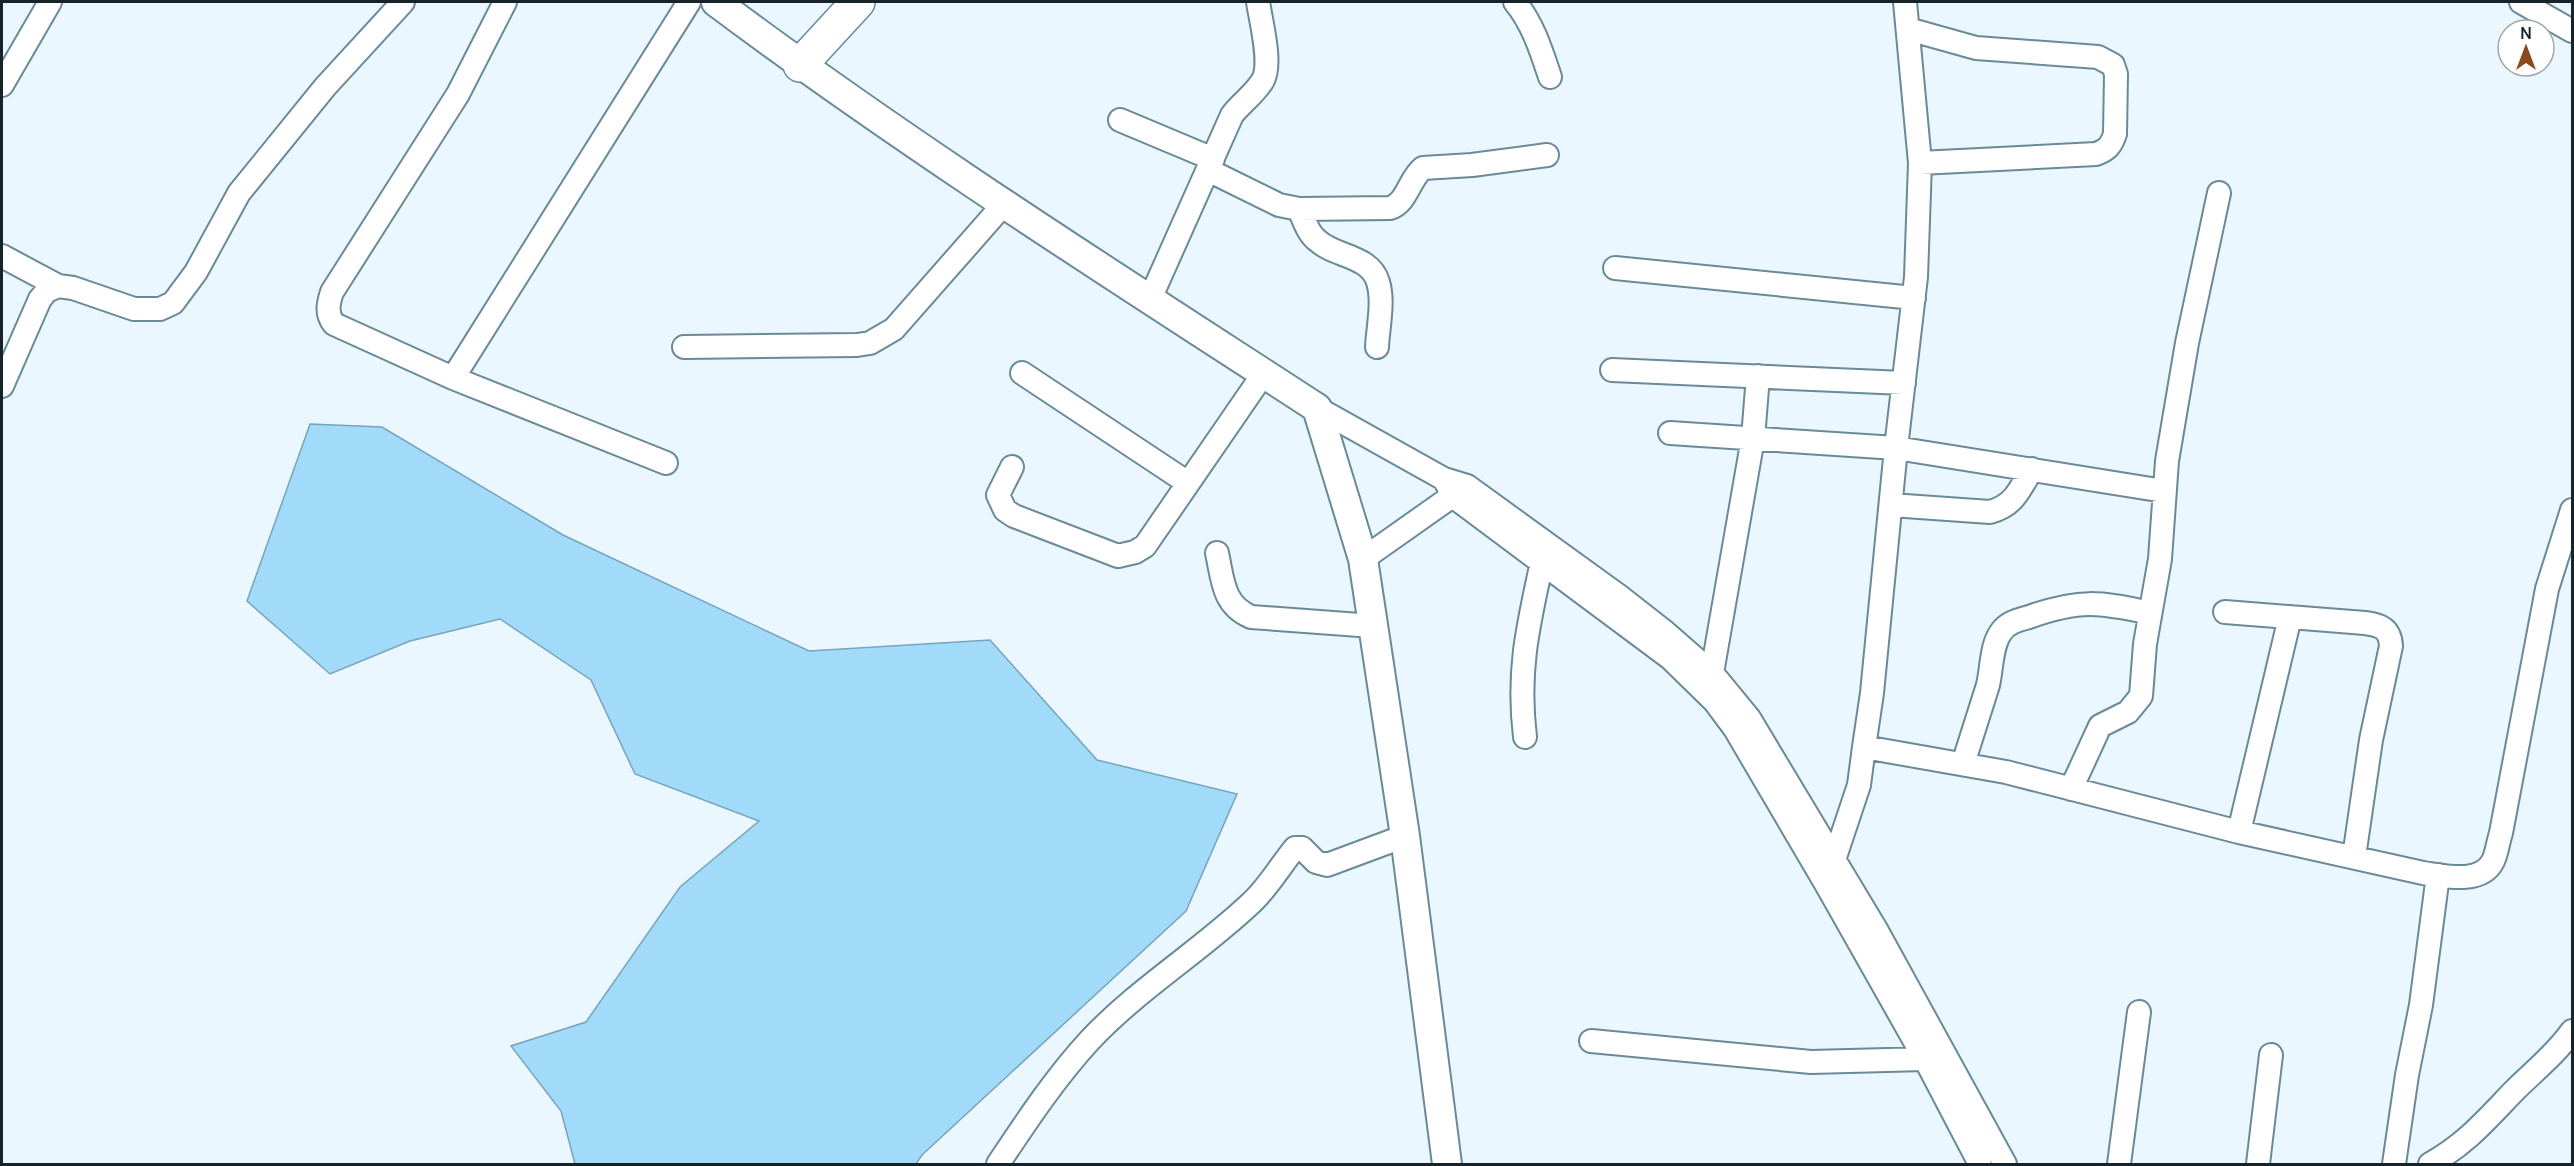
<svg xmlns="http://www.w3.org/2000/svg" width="2574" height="1166" font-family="Manrope,sans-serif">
  <rect width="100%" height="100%" fill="#eaf7fe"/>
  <path fill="#a1dbf9" stroke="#77a4bb" stroke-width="1.5" d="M310,424l72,3 181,108 246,116 181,-11 107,120 140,34 -51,117 -264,244 -6,9h-341l-14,-53 -50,-65 75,-24 94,-135 79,-66 -124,-47 -44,-94 -91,-61 -90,22 -80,33 -83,-73z"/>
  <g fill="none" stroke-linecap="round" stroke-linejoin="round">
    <g stroke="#6a8999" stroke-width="26">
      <path id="minor" d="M505,2l-47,92 -126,198c-4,12 -6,22 2,32l119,54 213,85
        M1515,2c18,22 26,48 35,75
        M2521,2l51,29
        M1908,29l68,19 122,9 15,8 3,9 -1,60c-4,12 -8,16 -19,20l-176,9
        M2,85l48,-83
        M1120,120l93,39
        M1208,170l71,35 20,4 91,-1c17,-5 19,-29 33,-40l49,-3 75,-10
        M1299,209c5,11 9,25 19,32 17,16 52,14 60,41 6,19 0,45 -1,65
        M2,256l56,30
        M1615,268l299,30
        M1150,299l82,-184c9,-12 23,-21 31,-35 9,-17 -2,-58 -5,-78
        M684,347l173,-2 13,-2 24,-14 109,-124
        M1612,370l292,13
        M1022,373l166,110
        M453,378l236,-376
        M2,386l38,-87 7,-8 11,-5 15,2 61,21h26l13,-6 23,-31 43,-79 86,-106 78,-85
        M1317,408l127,71 23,7 152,110 46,36 47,41 37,45 128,213 128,233
        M1670,433l226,15 268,43
        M1012,467l-14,28 7,15 9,6 104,40 17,-4 10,-6 119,-173
        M1444,479l10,18 216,161 45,44 20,27 91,155 99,175 55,105
        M1891,505l99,7c25,-7 29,-22 42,-43
        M1217,553c6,28 6,52 34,64l122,9
        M1363,559l102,-72
        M2225,612l140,11c15,2 25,5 26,23l-20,94 -17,117
        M1712,673l41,-235 5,-62
        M1525,737c-8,-66 3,-111 17,-175
        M1864,747l142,25 233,60 184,41c21,3 58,12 70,-12 4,-8 5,-19 8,-28l46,-244 25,-79
        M1963,764c8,-26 17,-53 25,-79 4,-17 3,-39 13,-53 7,-10 18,-12 28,-15 51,-18 70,-15 121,-4
        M2071,789l29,-63 28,-14 13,-16 4,-52 15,-85 7,-98 20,-118 32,-150
        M2239,832l51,-215
        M1826,884l33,-99 5,-38 8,-54 24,-245 20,-171 4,-114 -15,-161
        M1591,1041l220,21 114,-3
        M998,1164c28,-42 57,-86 92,-124 48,-51 109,-88 160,-136 18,-16 30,-38 45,-56h7l14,14 11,3 78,-29
        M2119,1164l20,-152
        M2258,1164l13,-109
        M2394,1164l13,-89 14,-70 17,-130
        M2430,1164c36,-20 56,-44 84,-73 20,-20 42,-37 58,-60"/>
    </g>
    <g stroke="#6a8999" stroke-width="32">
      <path id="major" d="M716,2c194,145 398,274 601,406l46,151 42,277 42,328"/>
    </g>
    <g stroke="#6a8999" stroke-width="36">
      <path id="highway" d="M800,65l58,-63"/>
    </g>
    <use href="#minor" stroke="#fff" stroke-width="22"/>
    <use href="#major" stroke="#fff" stroke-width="28"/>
    <use href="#highway" stroke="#fff" stroke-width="33"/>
  </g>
  <rect width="2574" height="1166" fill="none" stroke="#162329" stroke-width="6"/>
  <g transform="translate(2526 48)"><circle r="28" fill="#ffffff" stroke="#a2a7a9" stroke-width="1.5"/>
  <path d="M0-4.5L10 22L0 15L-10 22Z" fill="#8c481b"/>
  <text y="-9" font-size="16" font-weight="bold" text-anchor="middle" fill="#162329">N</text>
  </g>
</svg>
